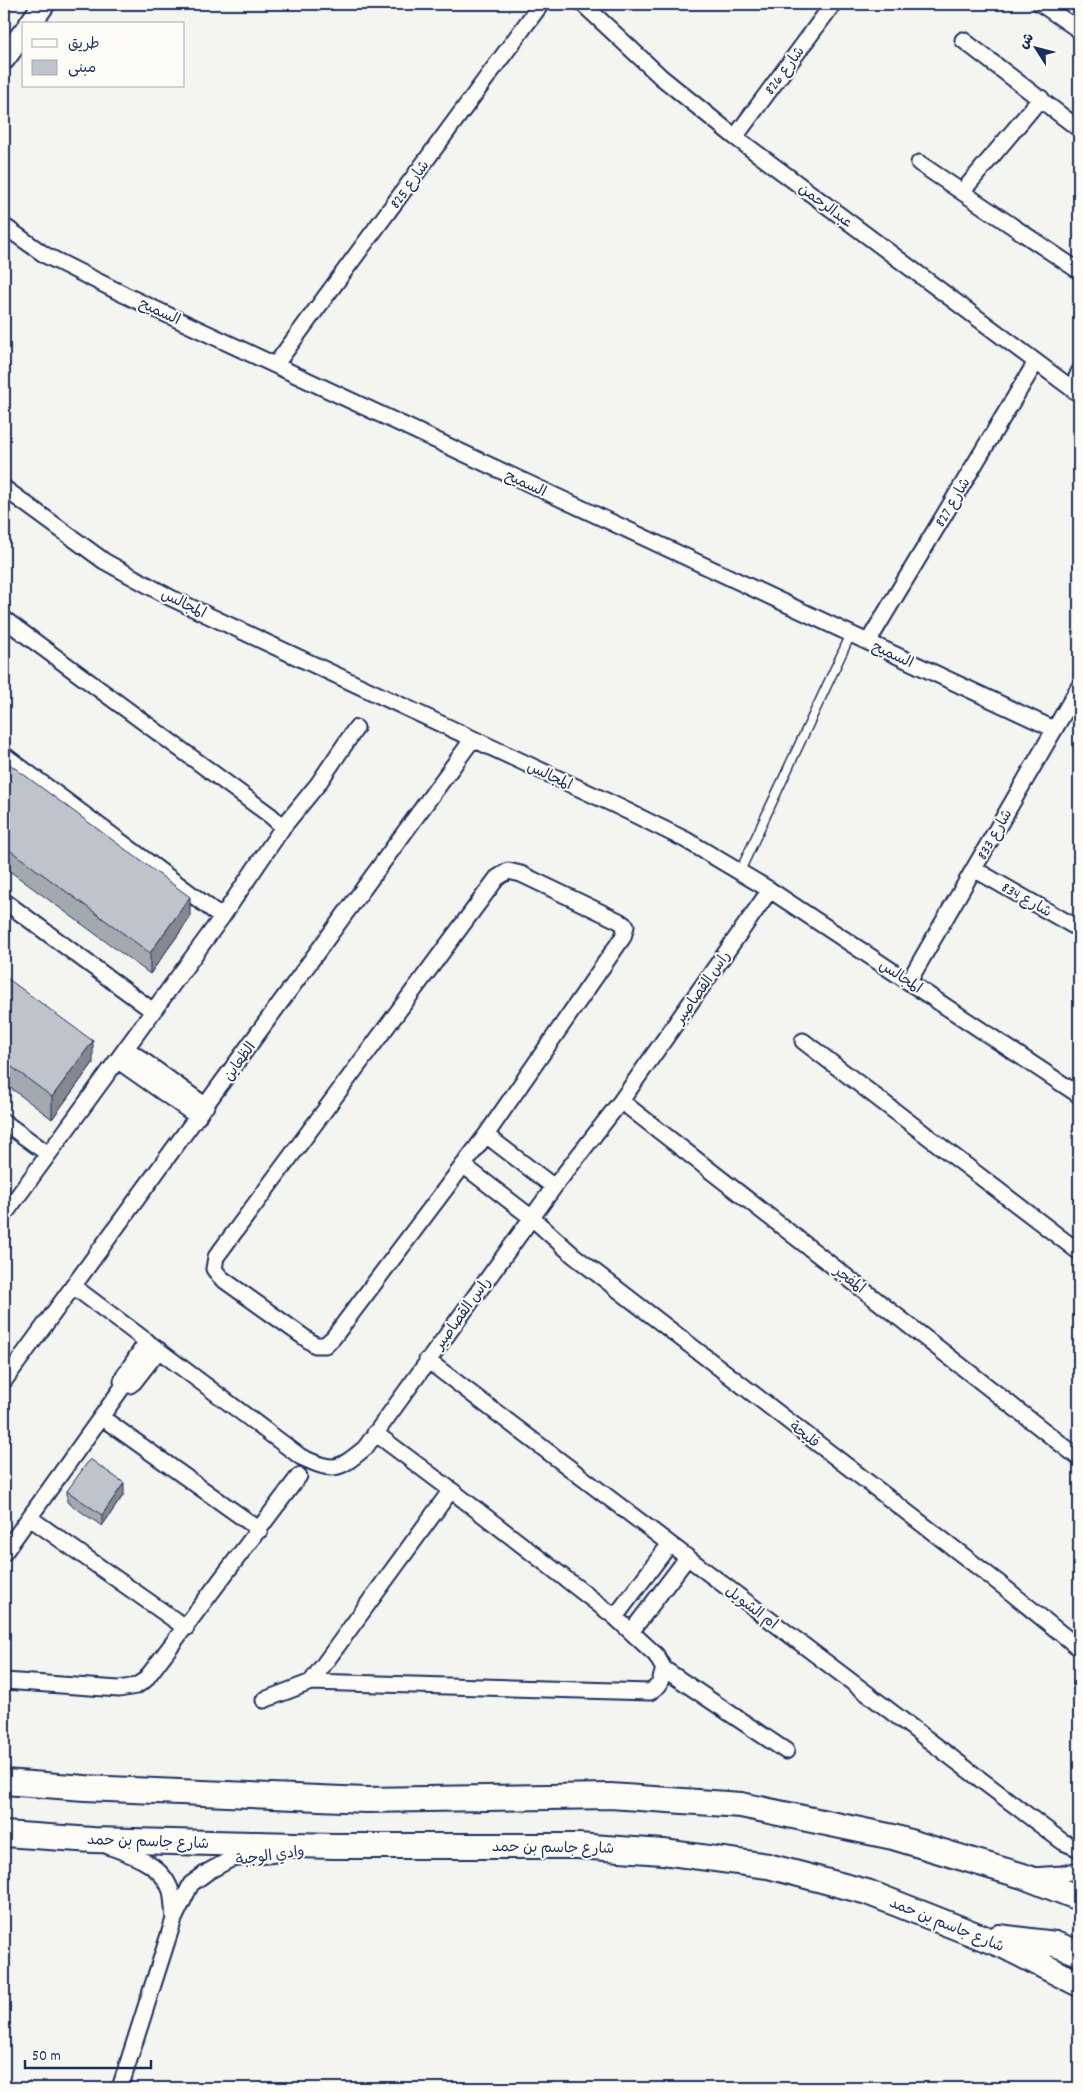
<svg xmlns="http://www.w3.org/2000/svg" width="1083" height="2092" font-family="Dekko,'Playpen Sans Arabic',sans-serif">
  <rect width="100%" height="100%" fill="#f4f4f1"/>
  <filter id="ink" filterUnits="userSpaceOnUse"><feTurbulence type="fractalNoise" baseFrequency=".02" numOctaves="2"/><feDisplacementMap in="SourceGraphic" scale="10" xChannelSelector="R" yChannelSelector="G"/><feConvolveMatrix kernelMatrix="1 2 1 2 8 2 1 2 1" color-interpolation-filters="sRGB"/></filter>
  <g filter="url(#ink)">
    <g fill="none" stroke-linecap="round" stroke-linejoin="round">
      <g stroke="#1b2f5e" stroke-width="11">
        <path id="lane" d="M740,871l111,-237"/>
      </g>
      <g stroke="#1b2f5e" stroke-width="19">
        <path id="street" d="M583,4l78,73 74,60 344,257
          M1041,4l38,26
          M963,40l116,89
          M735,137l98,-133
          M919,163l160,108
          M962,192l79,-94
          M4,226l41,29 80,40 929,434
          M276,364l265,-360
          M1072,389l7,-17
          M4,488l100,73 67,37 446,208 69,34 84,50 309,205
          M4,619l267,197 12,11 -61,90 -218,298
          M868,642l168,-280
          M4,755l218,162
          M283,827l35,-43 38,-56
          M974,869l105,60
          M508,871l13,3 98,47 7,5 -3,11 -137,198 -153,203 -8,7h-10l-94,-67 -7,-9 2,-12 281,-379z
          M4,901l149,110
          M909,981l170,-294
          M803,1041l276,211
          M126,1048l80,58
          M117,1060l81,57
          M621,1101l458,357
          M4,1122l44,32
          M486,1135l68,52
          M463,1165l69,53 41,37 431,332 75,61
          M73,1286l228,171c33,15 36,14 64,-9l189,-261 67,-86 149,-211
          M427,1360l636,482 16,7
          M4,1381l468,-641
          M124,1385h6l4,-3 25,-32
          M101,1417l159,113
          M375,1433l76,57
          M30,1518l156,110
          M4,1553l120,-168 -2,-4 2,-5 23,-35
          M615,1617l54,-72
          M631,1632l56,-74
          M664,1669l122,82
          M4,1681l115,8 17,-3 9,-6 154,-204
          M264,1700l47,-18 339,10 9,-7 5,-16 -8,-14 -41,-38 -164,-127 -140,192
          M108,1846c24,9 54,18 63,45 2,9 2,19 3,28
          M1031,1876l31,-2 17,-4
          M120,2088l54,-169 17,-35 18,-13 22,-12 45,-5"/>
      </g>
      <g stroke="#1b2f5e" stroke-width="25">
        <path id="secondary" d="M30,24l14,-20
          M4,59l20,-27"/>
      </g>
      <g stroke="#1b2f5e" stroke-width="28">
        <path id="primary" d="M4,1782l81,6 281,12 244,-4 131,9 152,32 130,39 56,22
          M4,1834l89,6 241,6h243l86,6 105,14 99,26 137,54 75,38
          M999,1937l56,7 24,9"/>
      </g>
      <use href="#lane" stroke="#fdfcf7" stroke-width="8"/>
      <use href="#street" stroke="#fdfcf7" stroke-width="15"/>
      <use href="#secondary" stroke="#fdfcf7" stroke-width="21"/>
      <use href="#primary" stroke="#fdfcf7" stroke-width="24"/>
    </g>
    <path fill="#a4a8af" stroke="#1b2f5e" d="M4,760l186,158 -40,56 -146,-107z
      M4,976l89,87 -41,56 -48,-36z
      M67,1491l57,3 -22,32 -35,-24z"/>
    <path fill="#86888f" stroke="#1b2f5e" d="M190,897v21l-40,56v-21z
      M93,1041v22l-41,56v-22z
      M124,1483v11l-22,32v-11z"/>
    <path fill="#bfc3cc" stroke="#1b2f5e" d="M4,760l186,137 -40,56 -146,-107z
      M4,976l89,65 -41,56 -48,-36z
      M90,1459l34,24 -22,32 -35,-24z"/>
  </g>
  <g text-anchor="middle" stroke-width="4" stroke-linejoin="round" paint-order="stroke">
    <g font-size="15" fill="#1b2f5e" stroke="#fdfcf7">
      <text transform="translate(784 70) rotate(-53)" y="5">شارع 826</text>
      <text transform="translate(409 184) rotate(-54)" y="5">شارع 825</text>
      <text transform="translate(826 205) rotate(37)" y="5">عبدالرحمن</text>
      <text transform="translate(160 311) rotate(25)" y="5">السميح</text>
      <text transform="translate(526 483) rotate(25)" y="5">السميح</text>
      <text transform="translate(952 502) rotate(-59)" y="5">شارع 827</text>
      <text transform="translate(184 603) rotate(26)" y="5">المجالس</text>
      <text transform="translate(893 654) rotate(25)" y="5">السميح</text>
      <text transform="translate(550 775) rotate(25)" y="5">المجالس</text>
      <text transform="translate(994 834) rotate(-60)" y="5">شارع 833</text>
      <text transform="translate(1027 899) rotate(30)" y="5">شارع 834</text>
      <text transform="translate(901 976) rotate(33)" y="5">المجالس</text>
      <text transform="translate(702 987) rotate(-55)" y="5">راس القصاصير</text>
      <text transform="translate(239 1061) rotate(-54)" y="5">الظعاين</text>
      <text transform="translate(850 1279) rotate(38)" y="5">المفجر</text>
      <text transform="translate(462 1313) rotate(-54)" y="5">راس القصاصير</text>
      <text transform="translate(805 1434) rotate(38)" y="5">فليحة</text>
      <text transform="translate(752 1607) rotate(37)" y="5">ام الشويل</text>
      <text transform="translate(148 1841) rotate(2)" y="5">شارع جاسم بن حمد</text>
      <text transform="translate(553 1847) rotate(1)" y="5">شارع جاسم بن حمد</text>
      <text transform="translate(270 1855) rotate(-8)" y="5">وادي الوجبة</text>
      <text transform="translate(947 1924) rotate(22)" y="5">شارع جاسم بن حمد</text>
    </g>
  </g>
  <rect width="1083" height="2092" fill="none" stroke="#fdfcf7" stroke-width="20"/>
  <rect x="10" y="10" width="1063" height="2072" fill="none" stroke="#1b2f5e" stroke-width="2" filter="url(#ink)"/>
  <rect x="22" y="22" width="162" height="65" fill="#fdfcf7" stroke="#a3aaba"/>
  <rect x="32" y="39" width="25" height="8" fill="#fdfcf7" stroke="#a3aaba"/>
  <text x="68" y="48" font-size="15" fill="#1b2f5e">طريق</text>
  <rect x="32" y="60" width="25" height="15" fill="#bfc3cc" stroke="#a3aaba"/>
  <text x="68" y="72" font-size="15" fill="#1b2f5e">مبنى</text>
  <g transform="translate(1036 48) rotate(306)" stroke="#fdfcf7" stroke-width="4" paint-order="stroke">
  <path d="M0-4L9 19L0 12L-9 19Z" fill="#1b2f5e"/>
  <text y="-8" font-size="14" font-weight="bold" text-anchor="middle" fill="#1b2f5e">ش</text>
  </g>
  <path d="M25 2060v8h126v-8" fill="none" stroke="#1b2f5e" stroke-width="2.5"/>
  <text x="32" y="2060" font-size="15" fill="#1b2f5e" stroke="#fdfcf7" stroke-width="4" paint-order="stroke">50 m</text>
</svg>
